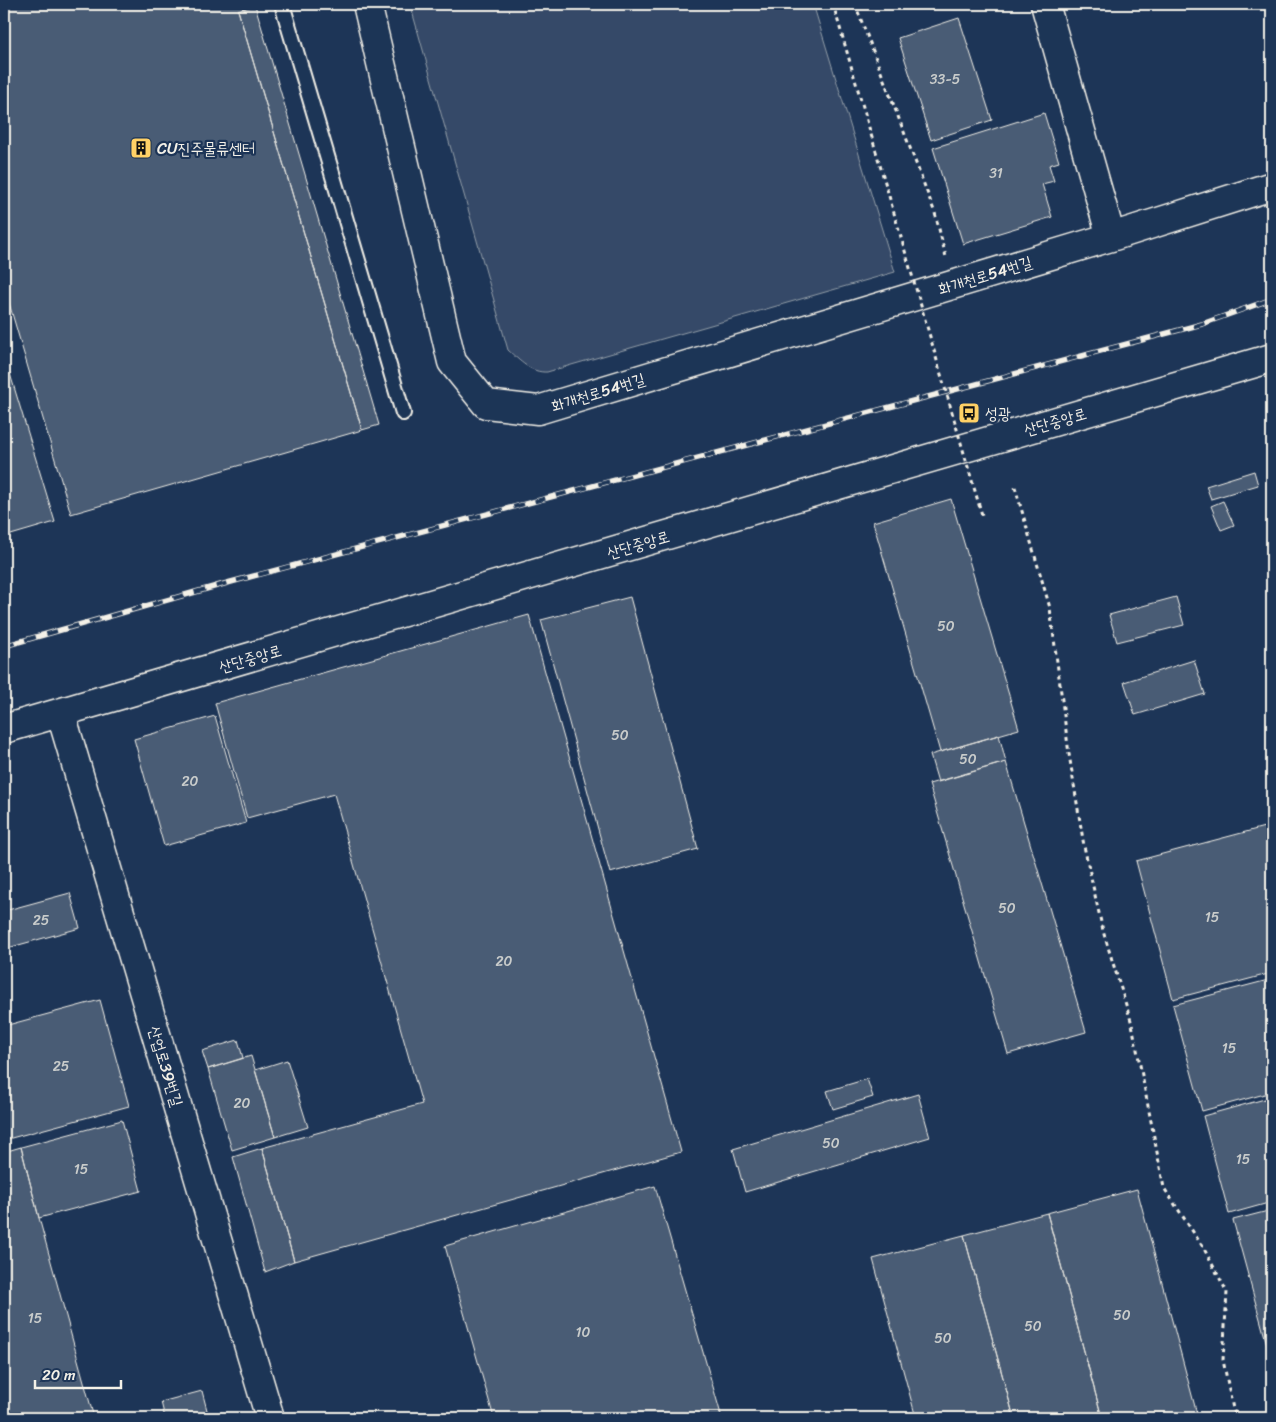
<svg xmlns="http://www.w3.org/2000/svg" width="1276" height="1422" font-family="Sriracha,'Poor Story',sans-serif">
  <rect width="100%" height="100%" fill="#1d3557"/>
  <filter id="ink" filterUnits="userSpaceOnUse"><feTurbulence type="fractalNoise" baseFrequency=".02" numOctaves="2"/><feDisplacementMap in="SourceGraphic" scale="10" xChannelSelector="R" yChannelSelector="G"/><feConvolveMatrix kernelMatrix="1 2 1 2 8 2 1 2 1" color-interpolation-filters="sRGB"/></filter>
  <g filter="url(#ink)">
    <path fill="#354a67" stroke="#949ea8" d="M410,4h403l82,268 -348,100c-16,1 -27,-11 -39,-22z"/>
    <path fill="#485b74" stroke="#f4f1e8" d="M4,4h256l-22,6 124,420 -291,84 -67,-228z
      M255,5l124,420 -17,5 -124,-420z
      M959,18l33,102 -61,20 -33,-102z
      M1044,113l15,49 -10,3 5,16 -12,3 10,33 -89,27 -30,-96z
      M4,354l51,168 -51,15z
      M1254,471l4,14 -47,14 -5,-13z
      M951,499l68,230 -79,23 -67,-230z
      M1223,501l11,24 -13,5 -10,-24z
      M630,597l68,252 -88,24 -69,-253z
      M1176,597l8,28 -67,17 -8,-27z
      M529,615l152,537 -387,109 -32,-113 160,-44 -88,-310 -87,24 -32,-115z
      M1194,660l11,34 -70,21 -11,-33z
      M215,716l31,107 -82,23 -30,-107z
      M999,735l7,27 -68,20 -8,-27z
      M1006,762l80,270 -78,22 -79,-270z
      M1272,825v148l-99,26 -37,-138z
      M70,893l10,35 -76,21v-38z
      M1272,979v113l-70,19 -29,-106z
      M100,1000l29,106 -125,34v-114z
      M238,1040l5,18 -35,11 -6,-18z
      M251,1056l24,81 -43,13 -24,-81z
      M287,1060l21,67 -33,10 -20,-67z
      M867,1079l6,18 -40,12 -6,-18z
      M918,1094l12,43 -185,55 -12,-43z
      M1272,1097v105l-43,12 -26,-98z
      M122,1120l19,71 -102,27 -18,-71z
      M21,1147l18,71 55,200h-90v-266z
      M262,1148l32,113 -29,11 -32,-115z
      M655,1186l67,232h-228l-49,-172z
      M1137,1189l61,229h-96l-55,-205z
      M1272,1210v153l-39,-143z
      M1047,1213l55,205h-88l-50,-183z
      M964,1235l50,183h-98l-43,-159z
      M202,1391l7,27h-44l-4,-16z"/>
    <g fill="none" stroke-linecap="round" stroke-linejoin="round">
      <g stroke="#f4f1e8" stroke-width="18">
        <path id="service" d="M282,4l121,409"/>
      </g>
      <g stroke="#f4f1e8" stroke-width="31">
        <path id="minor" d="M367,4l85,358 34,42 52,6 573,-173 161,-51
          M1045,4l66,233
          M61,714l209,704"/>
      </g>
      <g stroke="#f4f1e8" stroke-width="31">
        <path id="tertiary" d="M4,729l1268,-371"/>
      </g>
      <path stroke="#f4f1e8" stroke-width="3" stroke-dasharray="4 4" stroke-linecap="butt" d="M855,4l80,209 11,44
        M1015,487l35,121 19,146 15,92 19,85 29,93 32,164 39,59 24,45 -4,68 10,49 4,9"/>
      <use href="#service" stroke="#1d3557" stroke-width="14"/>
      <use href="#minor" stroke="#1d3557" stroke-width="28"/>
      <use href="#tertiary" stroke="#1d3557" stroke-width="28"/>
      <g stroke="#f4f1e8" stroke-width="5.5">
        <path id="rail" d="M4,646l227,-64 971,-258 70,-25"/>
      </g>
      <use href="#rail" stroke="#1d3557" stroke-width="4" stroke-dasharray="11" stroke-linecap="butt"/>
      <path stroke="#f4f1e8" stroke-width="3" stroke-dasharray="4 4" stroke-linecap="butt" d="M833,4l149,511"/>
    </g>
  </g>
  <defs>
    <g id="building-square" transform="scale(1.125)"><rect x="-9" y="-9" width="18" height="18" rx="4" fill="#ffd166" stroke="#1d3557"/><path d="M-4-6H4V6H1V3H-1V6H-4ZM-2.5-4.3h1.7v1.8h-1.7ZM.8-4.3h1.7v1.8H.8ZM-2.5-1h1.7V.8h-1.7ZM.8-1h1.7V.8H.8Z" fill="#111"/></g>
    <g id="bus-square" transform="scale(1.125)"><rect x="-9" y="-9" width="18" height="18" rx="4" fill="#ffd166" stroke="#1d3557"/><path d="M-5-6H5V4H4V6H2V4H-2V6H-4V4H-5ZM-3.5-4V0h7V-4ZM-3.5 1.2v1.5H-2V1.2ZM2 1.2v1.5H3.5V1.2Z" fill="#111"/></g>
  </defs>
  <g fill-rule="evenodd">
    <use href="#building-square" x="141" y="148"/>
    <use href="#bus-square" x="969" y="413"/>
  </g>
  <g text-anchor="middle" stroke-width="4.5" stroke-linejoin="round" paint-order="stroke">
    <g font-size="14" fill="#c9cccb">
      <text x="945" y="84">33-5</text>
      <text x="996" y="178">31</text>
      <text x="946" y="631">50</text>
      <text x="620" y="740">50</text>
      <text x="968" y="764">50</text>
      <text x="190" y="786">20</text>
      <text x="1007" y="913">50</text>
      <text x="1212" y="922">15</text>
      <text x="41" y="925">25</text>
      <text x="504" y="966">20</text>
      <text x="1229" y="1053">15</text>
      <text x="61" y="1071">25</text>
      <text x="242" y="1108">20</text>
      <text x="831" y="1148">50</text>
      <text x="1243" y="1164">15</text>
      <text x="81" y="1174">15</text>
      <text x="1122" y="1320">50</text>
      <text x="35" y="1323">15</text>
      <text x="1033" y="1331">50</text>
      <text x="583" y="1337">10</text>
      <text x="943" y="1343">50</text>
    </g>
    <g font-size="16" fill="#f4f1e8" stroke="#1d3557" text-anchor="start">
      <text x="157" y="154">CU진주물류센터</text>
      <text x="985" y="419">성광</text>
    </g>
    <g font-size="16" fill="#f4f1e8" stroke="#1d3557">
      <text transform="translate(985 275) rotate(-17)" y="6">화개천로54번길</text>
      <text transform="translate(598 392) rotate(-17)" y="6">화개천로54번길</text>
      <text transform="translate(1055 421) rotate(-16)" y="6">산단중앙로</text>
      <text transform="translate(638 544) rotate(-16)" y="6">산단중앙로</text>
      <text transform="translate(250 658) rotate(-16)" y="6">산단중앙로</text>
      <text transform="translate(166 1066) rotate(73)" y="6">산업로39번길</text>
    </g>
  </g>
  <rect width="1276" height="1422" fill="none" stroke="#1d3557" stroke-width="20"/>
  <rect x="10" y="10" width="1256" height="1402" fill="none" stroke="#f4f1e8" stroke-width="2" filter="url(#ink)"/>
  <path d="M35 1380v8h86v-8" fill="none" stroke="#f4f1e8" stroke-width="2.5"/>
  <text x="42" y="1380" font-size="15" fill="#f4f1e8" stroke="#1d3557" stroke-width="4" paint-order="stroke">20 m</text>
</svg>
